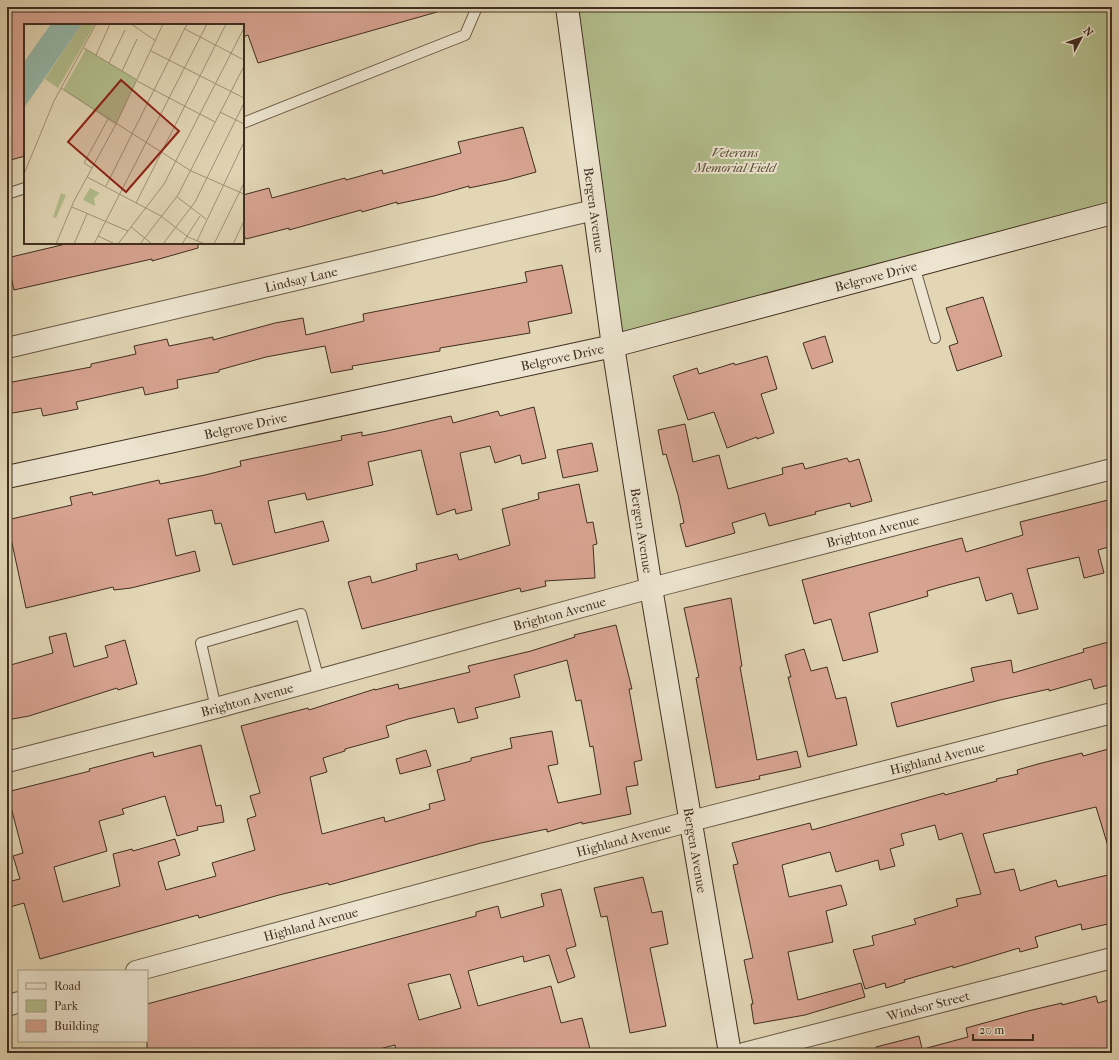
<svg xmlns="http://www.w3.org/2000/svg" width="1119" height="1060" font-family="'IM FELL French Canon',serif">
  <rect width="100%" height="100%" fill="#e2d6b5"/>
  <filter id="stains"><feTurbulence type="fractalNoise" baseFrequency=".005" numOctaves="4"/><feColorMatrix values="0 0 0 0 .2 0 0 0 0 .09 0 0 0 0 .02 0 0 0 .5 -.17"/></filter>
  <radialGradient id="worn" r=".72"><stop offset=".6" stop-color="#630" stop-opacity="0"/><stop offset="1" stop-color="#630" stop-opacity=".3"/></radialGradient>
  <path fill="#b3be8d" stroke="#7a7656" d="M561,7h551v202l-506,142z"/>
  <path fill="#d8a492" stroke="#402e20" fill-rule="evenodd" d="M7,7h430v5l-179,51 -10,-28 -5,2v-12h-218v131l-18,5z
    M523,127l13,45 -29,8 -38,8v-2l-35,10 -37,8v-2l-35,10 -1,-2 -72,20v-2l-43,11 -1,-2 -2,1v-43l26,-7 3,10 73,-20 1,2 36,-10 1,4 78,-21 -3,-11z
    M70,243h128v5l-46,13v-2l-138,31 -7,-32z
    M562,265l10,48 -44,9 2,11 -90,15v3l-88,15 1,3 -22,4 -6,-27 -59,11 -47,13v2l-42,8 1,8 -33,7 -2,-8 -67,15 2,7 -35,7 -2,-8 -34,6v-31l84,-16v-3l45,-10 -2,-8 33,-7 2,7 44,-9v3l62,-17 28,-5 3,17 58,-14 -1,-7 164,-32 -2,-10z
    M983,297l19,59 -45,15 -8,-25 9,-3 -12,-35z
    M825,336l8,26 -21,7 -9,-26z
    M767,356l10,33 -16,5 13,39 -17,6v-2l-30,11 -13,-36 -26,8 -15,-44 24,-8 2,6 35,-11 1,2z
    M534,407l12,51 -24,6 -2,-9 -25,8 -5,-17 -30,7 12,57 -16,4 -1,-5 -18,6 -16,-65 -53,12 5,23 -66,15 -2,-7 -37,8 7,32 48,-12 6,20 -96,24 -12,-42 -6,1 -3,-14 -44,9 8,37 19,-5 5,20 -69,17 -17,2 -1,-3 -87,21 -19,-88 65,-15 -2,-8 22,-5 1,3 66,-15 1,4 45,-9 36,-9 -1,-5 102,-21 -1,-4 21,-4v4l25,-5 64,-15 2,7 45,-12 2,5z
    M685,424l8,38 26,-7 9,34 55,-15 -1,-6 21,-5 2,6 42,-11 2,4 10,-3 13,42 -21,6 -1,-4 -35,9 1,2 -47,12 -4,-13 -33,10 3,10 -49,14 -6,-23 4,-1 -6,-28 -12,-41 -3,1 -5,-25z
    M592,443l6,28 -35,7 -6,-28z
    M579,484l8,39 6,-1 4,22 -4,1 2,33 -50,3 1,5 -25,6 -1,-4 -158,41 -14,-47 22,-6 2,7 45,-13 -1,-6 41,-10 2,6 51,-15 -8,-36 37,-10 -1,-6z
    M1112,499v47l-14,4 6,23 -20,5 -5,-21 -52,12 11,40 -20,5 -6,-21 -26,8 -7,-24 -31,8 -21,6 1,5 -59,17 9,39 -35,9 -12,-42 -17,5 -12,-44 160,-42 4,14 57,-17 -3,-13z
    M731,598l11,68 -2,1 17,93 40,-9 4,16 -42,9 1,3 -44,9 -20,-110 3,-1 -15,-69z
    M616,625l16,64h-3l13,71 -8,2 4,23 -12,2 5,27 -49,10v-2l-35,10v-3l-66,14 -152,42 -1,-2 -49,12 -80,23 -1,-3 -158,44 -16,-56 -14,4 -3,-12v-13l13,-3 -7,-23 10,-3 -16,-61 83,-21 -1,-2 64,-17 1,5 47,-12 15,61 5,-1 3,17 -27,5 1,3 -21,6 -12,-40 -43,13 2,5 -25,7 8,30 -53,16 9,35 57,-16 -7,-32 19,-5 1,2 42,-12 5,16 -22,7 8,28 50,-14 -4,-13 43,-13 -8,-31 9,-3 -6,-20 10,-3 -19,-67 44,-12 23,-6 1,2 66,-21v1l23,-6 1,5 71,-17 -2,-6 63,-15 44,-14 -1,-2zM567,660l9,41 5,-1 9,47 3,-1 8,48 -43,9 -10,-37 10,-2 -6,-33 -42,7 2,10 -41,10v3l-34,9 8,30 -16,4 1,5 -45,13 -1,-5 -62,17 -12,-57 17,-5 -4,-14 22,-7v-2l44,-12 -3,-11 22,-7 46,-11 4,15 20,-5 -3,-10 45,-11 -6,-22z
    M66,633l8,34 34,-10 -3,-11 20,-6 12,44 -19,6 -1,-2 -88,28 -22,4v-54l46,-13 -4,-16z
    M1112,641v43l-18,5 -3,-10 -42,12v-2l-49,11 -103,27 -6,-24 83,-22 -3,-13 40,-8 2,13 71,-21 -1,-3z
    M804,649l7,22 16,-4 9,32 10,-2 11,48 -49,12 -20,-80h3l-6,-22z
    M1112,748v98h-4l-12,-39 -113,27 12,39 19,-4 6,22 36,-11 2,7 54,-13v49l-30,7 -1,-6 -46,13 3,10 -18,5 -1,-4 -66,20v-2l-49,14 1,2 -19,6 -1,-5 -20,6 -12,-39 21,-5 -2,-9 44,-12 -2,-5 44,-13 -2,-7 25,-5 -19,-61 -23,7 -4,-15 -34,9 3,11 -14,4 5,17 -15,4 -2,-10 -42,12 -6,-20 -48,13 7,32 52,-12 6,20 -21,6 7,31 -45,10 10,48 63,-17 4,14 -60,18 -51,9 -3,-20h2l-9,-44 9,-2 -20,-93 5,-1 -6,-21 78,-20 2,7 132,-37 1,2 52,-14 -1,-2 22,-5 -1,-4 21,-6 44,-11 1,3z
    M426,750l5,16 -31,8 -4,-15z
    M643,877l9,36 10,-2 6,33 -18,4 16,78 -36,7 -23,-117 -6,1 -7,-29z
    M561,889l15,57 -10,3 9,28 -17,6 -9,-28 -25,7 -1,-6 -55,15 10,35 73,-20 10,37 21,-5 9,35h-195l-1,-8 -31,8h-217v-49l329,-88v-4l22,-6 3,12 43,-12 -3,-12zM450,974l11,34 -42,12 -11,-36z
    M1096,996l2,7 14,-4v54h-185v-5l41,-11 -2,-9 62,-17 34,-8v2z
    M919,1036l4,17h-47v-6z"/>
  <g fill="none" stroke-linecap="round" stroke-linejoin="round">
    <g stroke="#685845" stroke-width="12">
      <path id="lane" d="M243,123l222,-88 12,-28
        M7,194l18,-6
        M914,266l21,72
        M216,708l-15,-65 100,-29 18,66"/>
    </g>
    <g stroke="#685845" stroke-width="22">
      <g id="street">
        <path id="s1" d="M7,348l587,-138"/>
        <path id="s2" d="M7,762l209,-54 435,-120 461,-119"/>
        <path id="s3" d="M136,971l555,-150 421,-108"/>
        <path d="M7,1006l12,-4"/>
        <path id="s4" d="M744,1053l368,-95"/>
      </g>
    </g>
    <g stroke="#402e20" stroke-width="24">
      <g id="secondary">
        <path id="s5" d="M567,7l46,339 38,242 79,465"/>
        <path id="s6" d="M7,477l606,-131 499,-133"/>
      </g>
    </g>
    <use href="#lane" stroke="#ece4cf" stroke-width="10"/>
    <use href="#street" stroke="#ece4cf" stroke-width="20"/>
    <use href="#secondary" stroke="#ece4cf" stroke-width="22"/>
  </g>
  <g text-anchor="middle" stroke-width="4" stroke-linejoin="round" paint-order="stroke">
    <g font-size="13" font-style="italic" fill="#574b36" stroke="#ece4cf">
      <text x="735" y="157">Veterans<tspan x="735" dy="15">Memorial Field</tspan></text>
    </g>
    <g font-size="13" fill="#402e20" stroke="#ece4cf">
      <text dy="5" stroke="none"><textPath href="#s5" startOffset="205">Bergen Avenue</textPath></text>
      <text dy="5" stroke="none"><textPath href="#s6" startOffset="892">Belgrove Drive</textPath></text>
      <text dy="5" stroke="none"><textPath href="#s1" startOffset="302">Lindsay Lane</textPath></text>
      <text dy="5" stroke="none"><textPath href="#s6" startOffset="568">Belgrove Drive</textPath></text>
      <text dy="5" stroke="none"><textPath href="#s6" startOffset="244">Belgrove Drive</textPath></text>
      <text dy="5" stroke="none"><textPath href="#s5" startOffset="529">Bergen Avenue</textPath></text>
      <text dy="5" stroke="none"><textPath href="#s2" startOffset="896">Brighton Avenue</textPath></text>
      <text dy="5" stroke="none"><textPath href="#s2" startOffset="572">Brighton Avenue</textPath></text>
      <text dy="5" stroke="none"><textPath href="#s2" startOffset="248">Brighton Avenue</textPath></text>
      <text dy="5" stroke="none"><textPath href="#s3" startOffset="829">Highland Avenue</textPath></text>
      <text dy="5" stroke="none"><textPath href="#s3" startOffset="505">Highland Avenue</textPath></text>
      <text dy="5" stroke="none"><textPath href="#s5" startOffset="853">Bergen Avenue</textPath></text>
      <text dy="5" stroke="none"><textPath href="#s3" startOffset="181">Highland Avenue</textPath></text>
      <text dy="5" stroke="none"><textPath href="#s4" startOffset="190">Windsor Street</textPath></text>
    </g>
  </g>
  <g transform="translate(24 24)">
    <rect width="220" height="220" fill="#e2d6b5"/>
    <path d="M58,0h13l-37,64 -13,-9zM62,25l51,31 -21,45 -53,-35zM66,164l10,5 -6,5 1,8 -12,-6zM37,169l5,2 -10,23 -3,-1z" fill="#b3be8d"/>
    <path d="M27,0h31l-58,84v-46z" fill="#95b9ab"/>
    <path fill="none" stroke="#a19379" stroke-width="1" d="M107,0l25,17M161,5l59,31M60,24l53,32M127,27l93,47M72,31l14,-31M85,39l16,-33M98,47l15,-32M113,57l78,41M37,64l130,83 53,23M196,88l24,12M68,144l-8,-5 24,-44M0,150l30,-73 42,-77M63,153l74,39 27,21 17,7M82,162l81,-162M153,173l29,22M112,179l90,-179M48,183l56,24M107,203l21,17M74,212l17,8M173,217l47,-99M32,220l18,-43 42,-77 47,-100M50,220l13,-30M70,220l113,-220M94,220l46,-60 80,-156M116,220l38,-49 66,-129M139,220l32,-42 49,-99M158,220l18,-28M190,220l30,-61M209,220l11,-23"/>
    <path fill="#8f2418" fill-opacity="0.15" stroke="#8f2418" stroke-width="2" d="M97,56l58,51 -53,61 -58,-50z"/>
    <rect width="220" height="220" fill="none" stroke="#402e20" stroke-width="2"/>
  </g>
  <rect width="1119" height="1060" fill="none" stroke="#e2d6b5" stroke-width="24"/>
  <rect x="8" y="8" width="1103" height="1044" fill="none" stroke="#402e20" stroke-width="2"/>
  <rect x="12" y="12" width="1095" height="1036" fill="none" stroke="#402e20"/>
  <rect x="18" y="970" width="130" height="72" fill="#ece4cf" stroke="#a79b89"/>
  <rect x="26" y="983" width="20" height="6" fill="#ece4cf" stroke="#a79b89"/>
  <text x="54" y="990" font-size="12" fill="#402e20">Road</text>
  <rect x="26" y="1000" width="20" height="12" fill="#b3be8d" stroke="#a79b89"/>
  <text x="54" y="1010" font-size="12" fill="#402e20">Park</text>
  <rect x="26" y="1020" width="20" height="12" fill="#d8a492" stroke="#a79b89"/>
  <text x="54" y="1030" font-size="12" fill="#402e20">Building</text>
  <g transform="translate(1081 38) rotate(49)" stroke="#ece4cf" stroke-width="3" paint-order="stroke">
  <path d="M0-3L7 15L0 10L-7 15Z" fill="#402e20"/>
  <text y="-6" font-size="11" font-weight="bold" text-anchor="middle" fill="#402e20">N</text>
  </g>
  <path d="M973 1034v6h60v-6" fill="none" stroke="#402e20" stroke-width="2"/>
  <text x="979" y="1034" font-size="12" fill="#402e20" stroke="#ece4cf" stroke-width="3" paint-order="stroke">20 m</text>
  <rect width="100%" height="100%" filter="url(#stains)"/>
  <rect width="100%" height="100%" fill="url(#worn)"/>
</svg>
